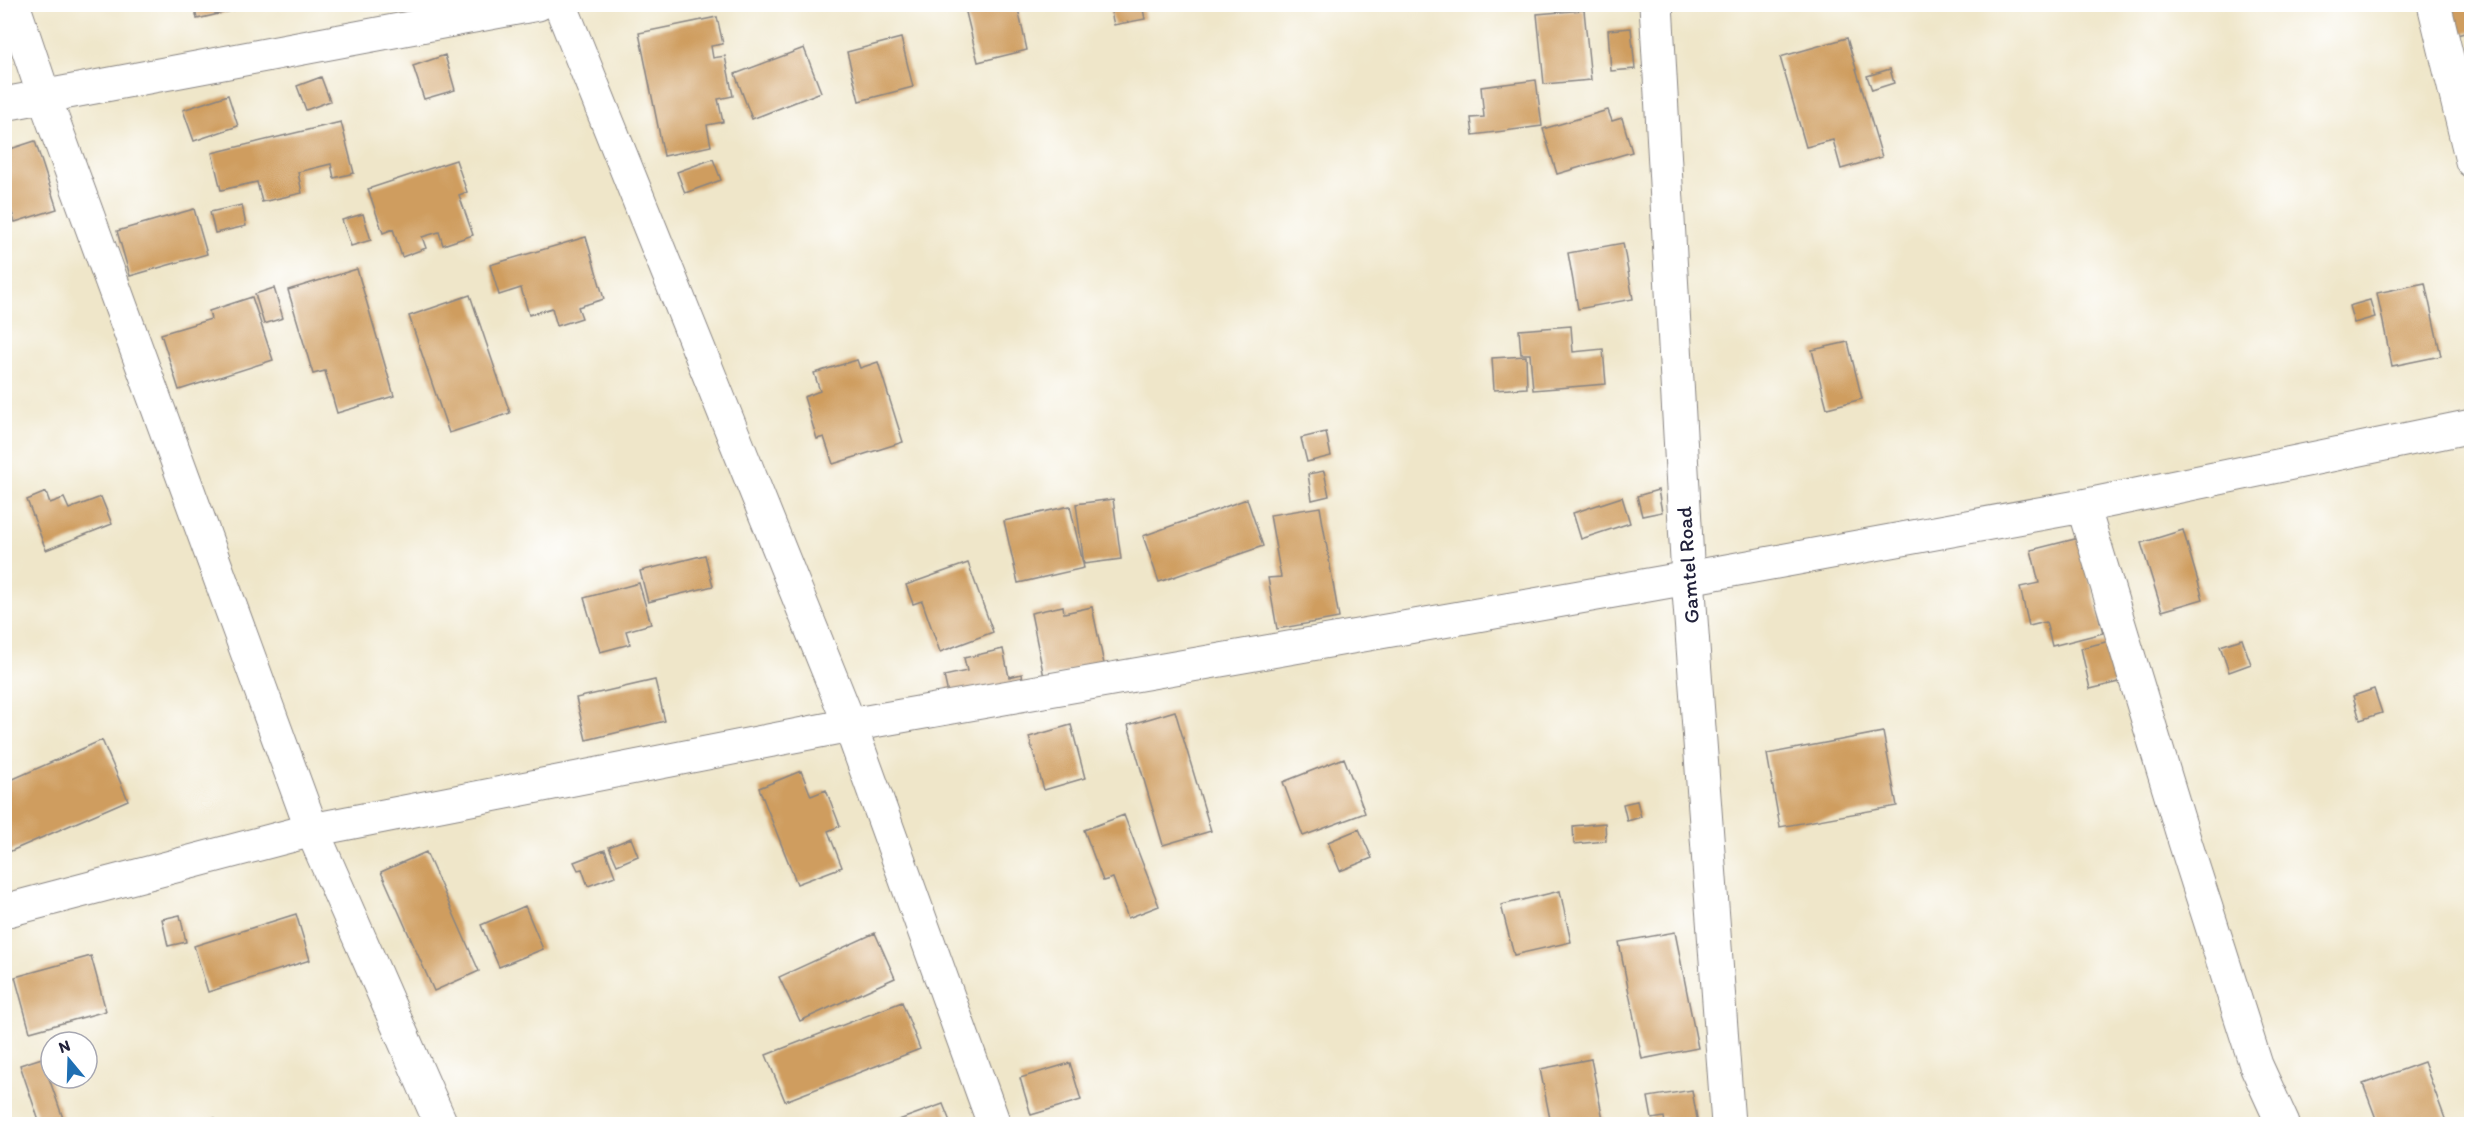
<svg xmlns="http://www.w3.org/2000/svg" width="2476" height="1129" font-family="Itim,sans-serif">
  <rect width="100%" height="100%" fill="#fff"/>
  <filter id="ink" filterUnits="userSpaceOnUse"><feTurbulence type="fractalNoise" baseFrequency=".0167" numOctaves="2"/><feDisplacementMap in="SourceGraphic" scale="12" xChannelSelector="R" yChannelSelector="G"/><feConvolveMatrix kernelMatrix="1 2 1 2 8 2 1 2 1" color-interpolation-filters="sRGB"/></filter>
  <filter id="wash" filterUnits="userSpaceOnUse"><feTurbulence type="fractalNoise" baseFrequency=".008" numOctaves="4" result="noise"/><feDisplacementMap in="SourceGraphic" scale="24" xChannelSelector="R" yChannelSelector="G"/><feGaussianBlur stdDeviation="1.35" result="paint"/><feColorMatrix in="noise" values="0 0 0 0 0 0 0 0 0 0 0 0 0 0 0 0 0 1.4 0 .05"/><feComposite in="paint" operator="in"/></filter>
  <g filter="url(#wash)">
    <rect width="100%" height="100%" fill="#efe6c9"/>
    <g id="blocks">
      <path fill="#cf9d5f" d="M194,4h63v1l-60,14z
        M964,4h53l10,46 -49,12z
        M1109,4h33l3,15 -31,6z
        M2450,5h22v26l-15,4z
        M1584,10l7,70 -47,4 -7,-70z
        M717,17l6,27 -12,2 2,12 12,-2 8,40 -15,3 5,23 -16,3 4,21 -47,10 -25,-123z
        M1631,28l4,41 -24,2 -3,-41z
        M901,38l12,49 -54,14 -12,-49z
        M1847,38l35,119 -41,12 -8,-29 -27,7 -26,-90z
        M804,48l17,44 -69,27 -17,-45z
        M445,55l10,35 -31,9 -11,-33z
        M1890,69l4,14 -22,7 -5,-14z
        M321,77l9,24 -24,9 -9,-24z
        M1536,80l6,46 -69,9 -2,-17 13,-1 -3,-30z
        M228,95l10,31 -44,15 -11,-31z
        M1608,110l4,11 10,-3 10,34 -75,22 -14,-45z
        M341,122l13,51 -20,5 -3,-14 -33,8 4,21 -40,9 -5,-20 -36,8 -9,-37z
        M35,141l22,68 -42,13 -11,-34v-37z
        M713,159l8,21 -36,13 -8,-21z
        M456,160l11,32 -8,3 14,40 -30,10 -4,-13 -17,5 4,11 -24,9 -9,-28 -10,4 -15,-44z
        M242,205l4,21 -31,7 -5,-21z
        M194,209l13,45 -77,22 -13,-45z
        M363,214l8,26 -20,6 -9,-26z
        M586,237l18,62 -26,8 4,11 -25,8 -5,-18 -23,7 -8,-27 -22,7 -9,-30z
        M1623,243l10,56 -55,10 -10,-56z
        M357,269l37,127 -57,17 -12,-42 -12,3 -25,-84z
        M2425,283l16,73 -49,10 -15,-73z
        M274,288l9,30 -19,6 -9,-30z
        M470,295l40,118 -61,20 -40,-117z
        M252,297l21,63 -94,30 -18,-56 50,-15 -2,-8z
        M2370,300l5,17 -21,6 -5,-17z
        M1571,326l2,26 30,-3 3,35 -73,6 -3,-36h-9l-2,-24z
        M1848,342l14,57 -35,9 -15,-58z
        M1526,356l1,32 -33,2 -2,-32z
        M857,360l3,8 18,-6 25,80 -70,22 -9,-27 -7,2 -13,-42 16,-6 -6,-18z
        M1326,432l5,24 -24,6 -6,-24z
        M1324,471l5,25 -17,4 -4,-26z
        M1658,490l4,22 -20,4 -5,-20z
        M46,492l4,11 14,-5 5,11 32,-12 11,27 -66,26 -19,-50z
        M1622,497l8,26 -49,16 -8,-26z
        M1113,499l8,60 -37,5 -8,-60z
        M1247,499l16,47 -104,36 -16,-46z
        M1070,506l14,62 -66,15 -14,-62z
        M1320,507l19,111 -62,11 -9,-51 13,-1 -11,-62z
        M2183,530l20,69 -41,12 -21,-68z
        M2079,538l24,95 -51,13 -6,-24 -17,4 -9,-39 19,-4 -8,-33z
        M705,555l8,31 -65,16 -8,-31z
        M968,563l25,69 -53,20 -18,-51 -9,3 -7,-19z
        M639,583l12,41 -25,7 4,13 -30,8 -16,-54z
        M1063,606l1,7 28,-6 12,57 -60,13 -13,-64z
        M2242,639l9,25 -22,8 -9,-26z
        M2110,641l9,41 -29,7 -9,-41z
        M1003,649l6,28 13,-3 2,13 -74,16 -6,-27 23,-5 -3,-13z
        M655,680l10,41 -79,19 -10,-42z
        M2374,689l8,24 -22,7 -7,-24z
        M1175,711l36,120 -48,14 -35,-120z
        M1071,725l14,53 -41,12 -15,-53z
        M1883,732l14,74 -117,21 -13,-73z
        M102,740l26,60 -124,54v-71z
        M1344,758l21,55 -62,23 -20,-54z
        M801,771l10,25 15,-6 14,36 -12,5 14,36 -45,17 -38,-96z
        M1637,801l4,16 -14,4 -4,-17z
        M1124,815l35,91 -31,12 -15,-40 -10,3 -19,-51z
        M1605,823l1,18 -32,3 -1,-18z
        M1359,829l13,29 -32,13 -12,-29z
        M631,838l7,18 -21,9 -8,-18z
        M605,850l10,26 -27,10 -6,-17 -4,1 -4,-8z
        M426,852l53,119 -45,20 -53,-119z
        M1560,891l11,51 -57,13 -13,-50z
        M525,906l18,43 -44,18 -18,-42z
        M296,914l14,46 -102,32 -14,-46z
        M180,915l6,27 -18,4 -6,-27z
        M1675,932l23,116 -56,11 -23,-117z
        M875,933l20,45 -95,43 -21,-44z
        M91,956l15,55 -76,21 -15,-55z
        M902,1002l18,47 -135,52 -19,-46z
        M42,1058l23,66h-25l-20,-59z
        M1591,1059l13,65h-53l-11,-55z
        M2424,1062l23,62h-69l-15,-40z
        M1070,1063l11,37 -50,15 -11,-37z
        M1692,1090l6,34h-33l-1,-7 -12,2 -4,-22z
        M943,1104l8,20h-63z
        M215,1118l2,6h-18z"/>
    </g>
  </g>
  <g filter="url(#ink)">
    <use href="#blocks" fill-opacity="0" stroke="#888482" stroke-width="1.5"/>
    <g fill="none" stroke-linecap="round" stroke-linejoin="round">
      <g stroke="#888482" stroke-width="35">
        <path id="street" d="M13,4l31,92 268,734 129,294
          M560,4l290,721 144,399
          M2434,4l38,157
          M4,104l534,-100
          M2083,506l102,336 71,223 27,59
          M4,911l308,-81 538,-105 838,-147 395,-72 389,-80"/>
      </g>
      <g stroke="#888482" stroke-width="35">
        <path id="secondary" d="M1656,4l32,574 40,546"/>
      </g>
      <use href="#street" stroke="#fff" stroke-width="33"/>
      <use href="#secondary" stroke="#fff" stroke-width="33"/>
    </g>
  </g>
  <g text-anchor="middle" stroke-width="5" stroke-linejoin="round" paint-order="stroke">
    <g font-size="21" fill="#22223b" stroke="#fff">
      <text transform="translate(1688 565) rotate(-94)" y="7">Gamtel Road</text>
    </g>
  </g>
  <rect width="2476" height="1129" fill="none" stroke="#fff" stroke-width="24"/>
  <g transform="translate(69 1060) rotate(341)"><circle r="28" fill="#ffffff" stroke="#a7a7b1" stroke-width="1.5"/>
  <path d="M0-4.5L10 22L0 15L-10 22Z" fill="#1f6fb2"/>
  <text y="-9" font-size="16" font-weight="bold" text-anchor="middle" fill="#22223b">N</text>
  </g>
</svg>
